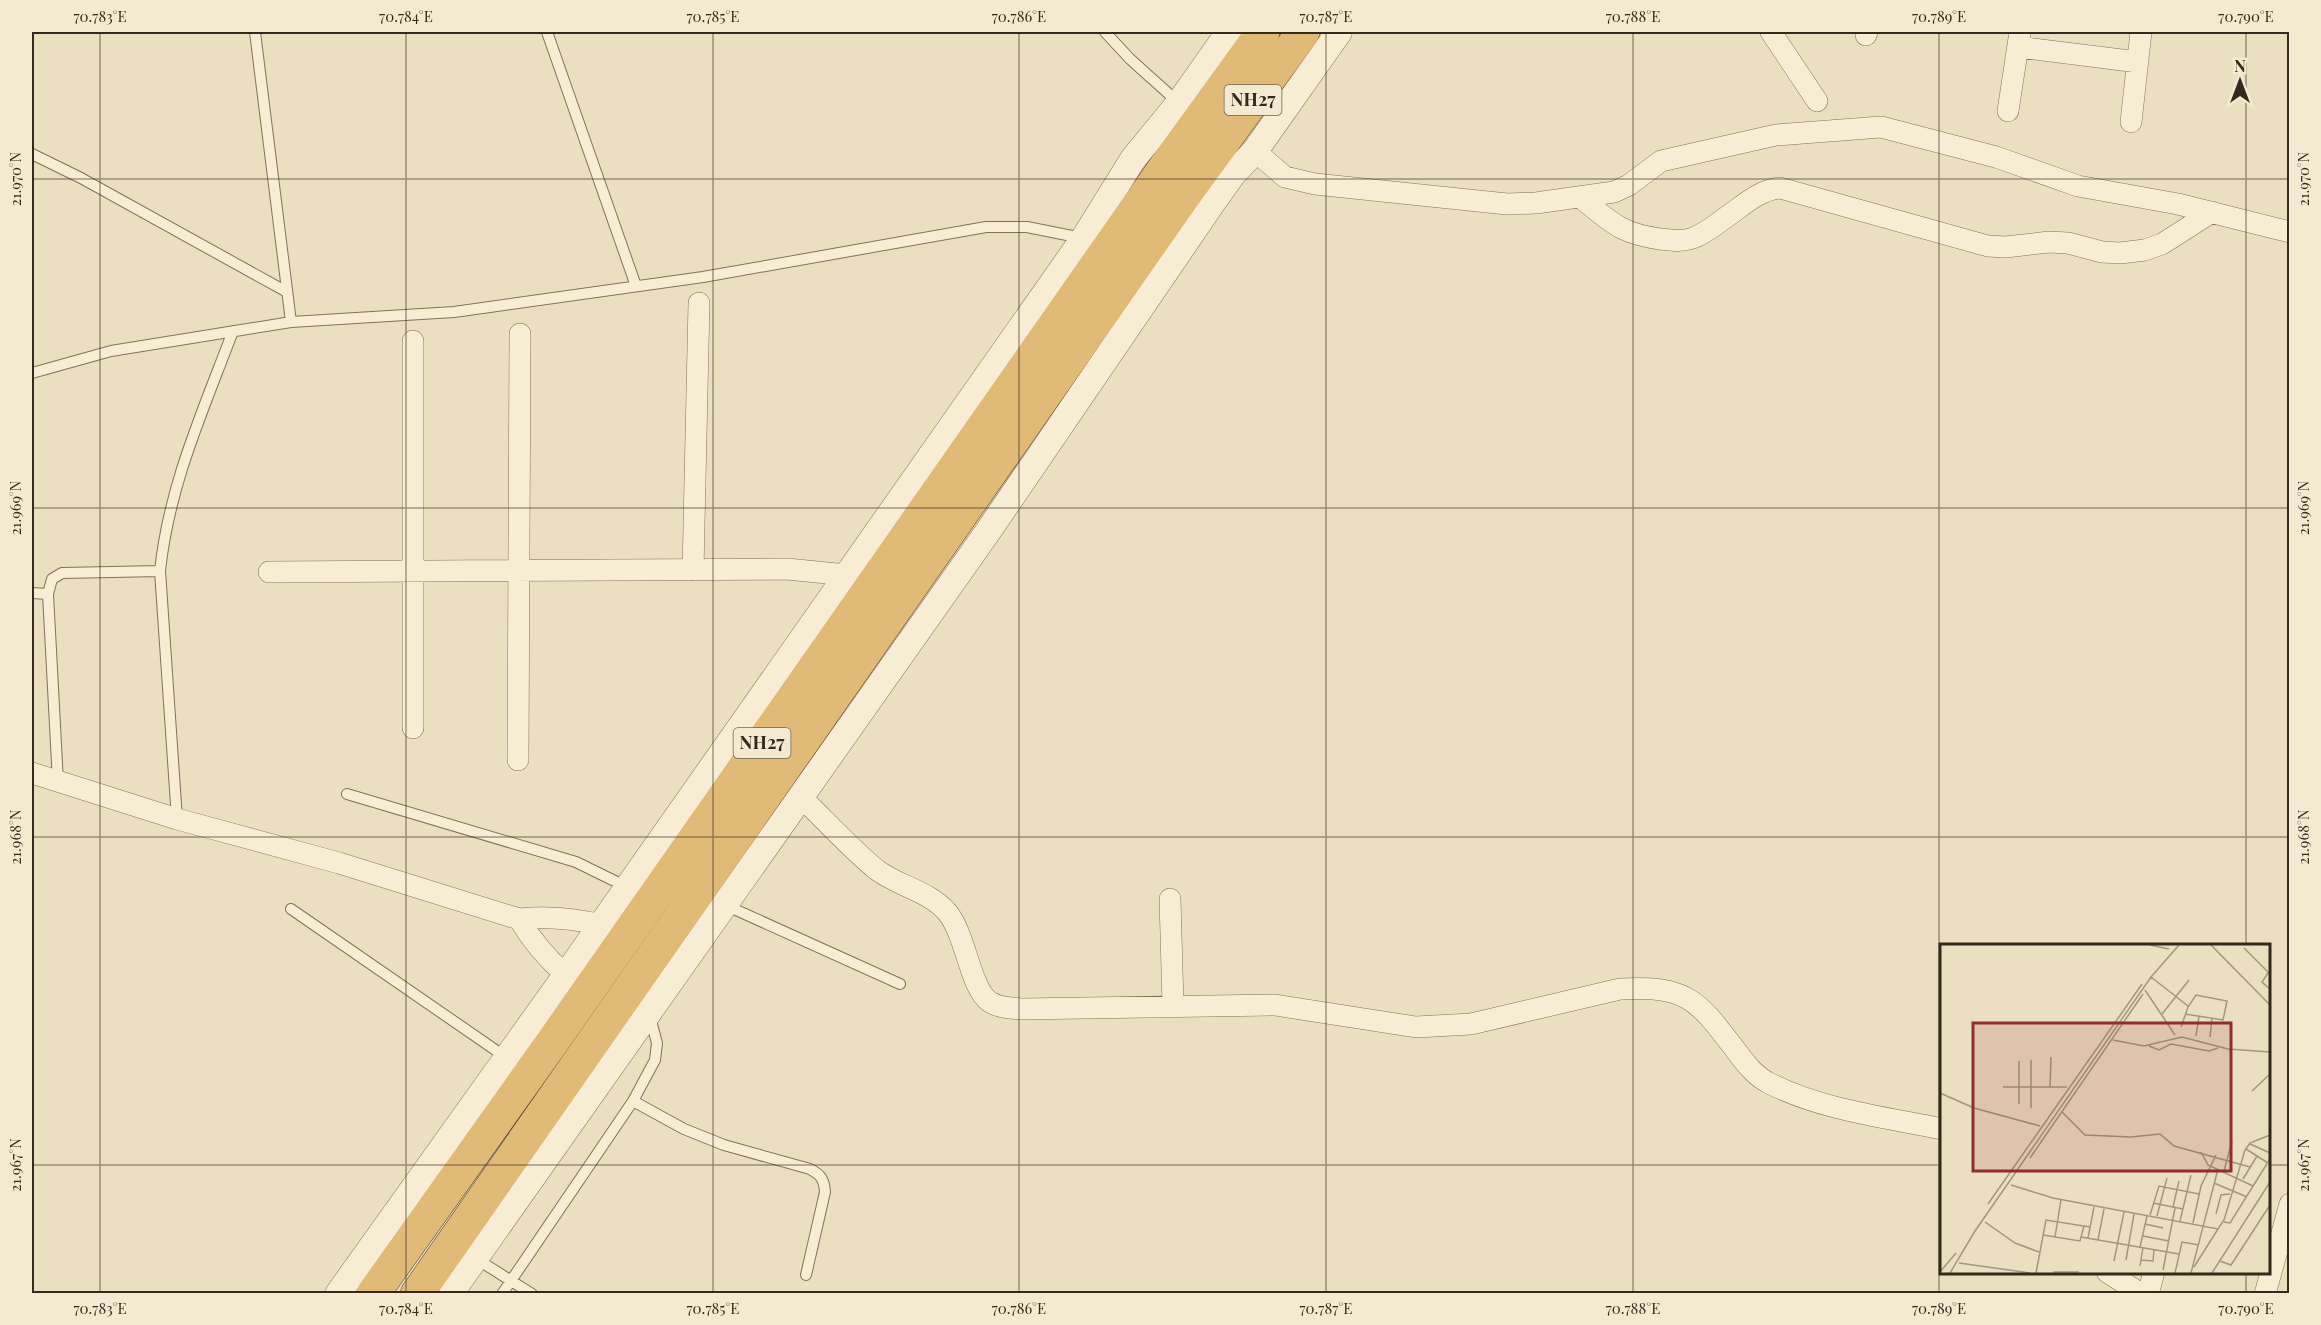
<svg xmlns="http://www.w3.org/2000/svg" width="2321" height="1325" font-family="'Playfair Display',serif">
  <rect width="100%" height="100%" fill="#ebdfc1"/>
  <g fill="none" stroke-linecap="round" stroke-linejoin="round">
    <g stroke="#84715a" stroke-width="12">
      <path id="service" d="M255,32l36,290
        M547,32l89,254
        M1105,32l25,27 49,44
        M32,154l49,24 206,114
        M32,373l79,-22 180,-29 163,-10 249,-35 283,-50h41l55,11
        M32,593l16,1
        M58,782l-10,-188 4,-15 10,-6 98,-2
        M347,794l229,68 51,25
        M177,819l-17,-248c9,-86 43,-160 73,-240
        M725,905l175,79
        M291,909l216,149
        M633,1101l51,28 40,16 86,24c11,6 14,10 15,23l-19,83
        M475,1258l57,36
        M502,1294l131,-193 22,-41 2,-17 -7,-26"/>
    </g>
    <g stroke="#84715a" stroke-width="22">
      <path id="minor" d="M1771,32l46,69
        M1866,35l1,-3
        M2018,47l120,15
        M2008,111l12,-79
        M2131,122l10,-90
        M1255,151l30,26 30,7 192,20 29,-1 78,-11 15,-7 32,-24 115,-26 105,-8 115,30 82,29 100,18 112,28
        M1580,197c31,25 39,36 80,42 11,1 22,3 33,-1 14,-5 26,-16 39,-25 15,-11 29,-23 48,-25l208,58 18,1 43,-5 19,1 34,9 18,1 25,-3 17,-6 50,-32
        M413,341v387
        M693,570l6,-267
        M269,572l518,-3 60,6
        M518,760l2,-426
        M32,773l145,46 162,44 180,56c28,-3 54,-1 82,6
        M801,797c25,24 49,51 76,73 21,16 52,21 70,42 19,22 23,77 43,90 9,6 22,6 32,7l253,-4 141,22 55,-3 149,-35c69,-4 78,12 117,63 9,12 18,24 32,31 53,27 115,34 173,46
        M1170,899l3,106
        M519,919c13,22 27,39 47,56
        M2107,1272l34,22
        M2148,1294l6,-22
        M2265,1294l25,-90"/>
    </g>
    <g stroke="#84715a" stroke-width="27">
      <path id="tertiary" d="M338,1294l228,-319 518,-737 49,-79 46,-56 50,-71
        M450,1294l539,-764 224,-328 20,-28 22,-23 84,-119"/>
    </g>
    <g stroke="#523f2e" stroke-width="34">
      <path id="trunk" d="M373,1294l178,-250 617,-881 95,-131
        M417,1294l766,-1097 120,-165"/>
    </g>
    <use href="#service" stroke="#f7edd4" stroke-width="10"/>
    <use href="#minor" stroke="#f7edd4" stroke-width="21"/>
    <use href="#tertiary" stroke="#f7edd4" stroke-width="26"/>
    <use href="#trunk" stroke="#e2ba78" stroke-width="33"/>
  </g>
  <path fill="none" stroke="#34291d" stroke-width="1.5" stroke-opacity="0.45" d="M100,32v1262M406,32v1262M713,32v1262M1019,32v1262M1326,32v1262M1633,32v1262M1939,32v1262M2246,32v914M32,179h2258M32,508h2258M32,837h2258M32,1165h1910M2268,1165h22M2246,1272v22"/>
  <g text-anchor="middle" stroke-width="5" stroke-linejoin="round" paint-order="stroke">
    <g fill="#f3ead1" stroke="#6d6353" stroke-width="1.5">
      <rect x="1224.5" y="85" width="57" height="30" rx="4.5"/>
      <rect x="733.5" y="728" width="57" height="30" rx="4.5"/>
    </g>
    <g font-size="18" font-weight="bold" fill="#34291d">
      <text x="1253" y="106">NH27</text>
      <text x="762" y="749">NH27</text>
    </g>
  </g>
  <g transform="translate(1940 944)">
    <rect width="330" height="330" fill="#ebdfc1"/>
    <path fill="none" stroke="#a2967f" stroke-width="1.5" d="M210,1l19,4M271,1l59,60M304,4l26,26M328,29l-6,9 8,7M211,33l37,29M205,46l30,45M222,70l27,-34M241,83l7,-20 8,-12 31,6 -4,19 -38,-6M256,92l3,-20M270,93l2,-19M173,96l31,6 38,-9 46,12 42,3M209,102l10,4 12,-6 38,7 9,-3M79,117v43M63,143h64M110,143l1,-30M312,147l18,-17M0,149l34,15 66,18M91,164v-48M122,168l23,23 46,2 29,-3 14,12 76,21M310,200l20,9M306,205l22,14M261,208l7,13 45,21M90,214l113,-164M284,227l8,-30M303,235l14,-23M274,239l33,14M71,241l42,13 165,31 6,-9 21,-70 5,-7 20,-8M213,259l30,6M48,260l154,-220M233,263l6,-26M276,270l5,-19 9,-1M210,271l9,-29 40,8M217,272l10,-38M240,277l11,-46M45,278l30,21 24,9M284,278l6,1 40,-64M253,279l8,-37 15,-31M205,280l18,4M103,291l37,6 4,-15M203,292l26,5M115,293l6,-37M141,293l98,17M148,294l6,-31M158,296l6,-31M200,303l7,-31M186,316l8,-46M201,316l12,1 1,-11M174,317l10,-49M280,317l11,4 39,-60M19,319l71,10M200,322l3,-19M254,323l24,-38M223,326l12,-62M0,328l16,-19M113,328h26M10,329l25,-42 176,-254 28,-32M96,329l10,-53 44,7M235,329l7,-31 17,3M251,329l27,-104M272,329l58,-91"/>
    <path fill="#8f2e2d" fill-opacity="0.15" stroke="#8f2e2d" stroke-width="3" d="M33,79h258v148h-258z"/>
    <rect width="330" height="330" fill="none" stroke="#34291d" stroke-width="3"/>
  </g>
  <rect width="2321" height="1325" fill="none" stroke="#f3ead1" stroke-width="66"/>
  <g transform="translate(2240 81)" stroke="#f3ead1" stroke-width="4.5" paint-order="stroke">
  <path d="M0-4.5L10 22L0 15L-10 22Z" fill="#34291d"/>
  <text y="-9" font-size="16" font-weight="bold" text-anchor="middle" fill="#34291d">N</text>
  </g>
  <rect x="33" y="33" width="2255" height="1259" fill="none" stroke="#34291d" stroke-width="2"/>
  <g font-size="15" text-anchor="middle" fill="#34291d">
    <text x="100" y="22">70.783°E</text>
    <text x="406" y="22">70.784°E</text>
    <text x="713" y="22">70.785°E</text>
    <text x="1019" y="22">70.786°E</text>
    <text x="1326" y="22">70.787°E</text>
    <text x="1633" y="22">70.788°E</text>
    <text x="1939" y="22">70.789°E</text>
    <text x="2246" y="22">70.790°E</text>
    <text transform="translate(16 179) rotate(-90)" y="5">21.970°N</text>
    <text transform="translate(2304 179) rotate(-90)" y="5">21.970°N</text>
    <text transform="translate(16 508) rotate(-90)" y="5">21.969°N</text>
    <text transform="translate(2304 508) rotate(-90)" y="5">21.969°N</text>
    <text transform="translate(16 837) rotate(-90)" y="5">21.968°N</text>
    <text transform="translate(2304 837) rotate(-90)" y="5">21.968°N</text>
    <text transform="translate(16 1165) rotate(-90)" y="5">21.967°N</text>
    <text transform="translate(2304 1165) rotate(-90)" y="5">21.967°N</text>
    <text x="100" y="1314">70.783°E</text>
    <text x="406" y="1314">70.784°E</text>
    <text x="713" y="1314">70.785°E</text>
    <text x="1019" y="1314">70.786°E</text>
    <text x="1326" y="1314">70.787°E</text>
    <text x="1633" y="1314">70.788°E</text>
    <text x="1939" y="1314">70.789°E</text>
    <text x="2246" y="1314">70.790°E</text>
  </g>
</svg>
